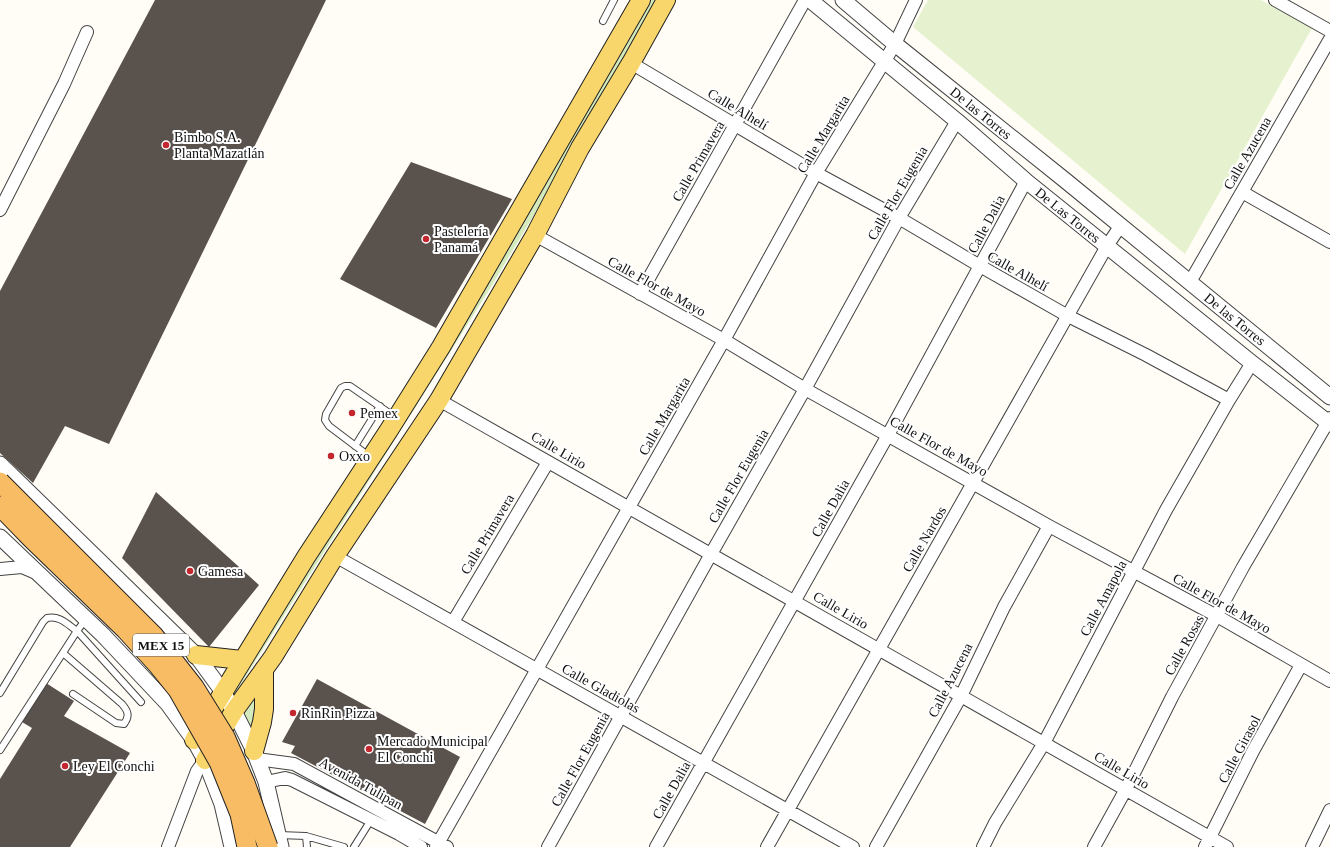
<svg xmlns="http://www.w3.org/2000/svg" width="1330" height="847" font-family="'Times New Roman',serif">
  <rect width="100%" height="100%" fill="#fffdf5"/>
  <path fill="#d5ebbd" d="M646,0h11l-79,141 -87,146 -257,408h-4z
    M257,695l-5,31 -3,2 -8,-19z"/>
  <path fill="#e6f2cf" d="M928,0h333l51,28 -127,226 -272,-227z"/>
  <path fill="#5a524d" d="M155,0h171l-217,444 -44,-18 -32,57 -33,-30v-162z
    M411,162l101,37 -76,129 -96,-49z
    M156,492l103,93 -50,62 -87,-89z
    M317,679l143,78 -35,67 -134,-71 4,-7 -13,-4z
    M46,683l28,18 -10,15 66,37 -60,94h-70v-68l32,-51 -10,-6z"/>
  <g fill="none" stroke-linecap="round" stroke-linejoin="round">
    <g stroke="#444" stroke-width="8">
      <path id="service" d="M603,21l11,-21
        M355,446l25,-40
        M370,457l-41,-31 -4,-6 1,-6 15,-26 4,-2h5l45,31
        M86,619l-9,12 64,71
        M63,653l59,51c6,7 8,12 2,20l-8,-1 -43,-29
        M0,693l43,-71 4,-4c13,-3 21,7 30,13l-77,119
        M279,835l27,1 38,11
        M306,836l1,11
        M354,847l17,-27"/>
    </g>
    <g stroke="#444" stroke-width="14">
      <path id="minor" d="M1275,0l55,31
        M631,63l185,110 83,45 81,48 88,50 78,39 83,45
        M1242,192l88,50
        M0,210l64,-126 23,-52
        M535,235l189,105 81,49 244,137 168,90 113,65
        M1190,282l140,-243
        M640,294l165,-294
        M439,400l788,447
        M335,556l518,291
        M0,569l22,-2 14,6
        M453,622l95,-160
        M257,759l37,5 153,83
        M266,782l19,-4 7,2 107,54 22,13
        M168,847l29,-76 8,-11
        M436,847l288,-507 92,-167 79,-129 21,-44
        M548,847l163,-293 94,-165 94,-171 58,-97
        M656,847l232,-412 138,-254
        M767,847l340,-601 14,-21
        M876,847l85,-151 43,-89 45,-81
        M983,847l12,-24 49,-80 122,-233 63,-110 23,-37
        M1094,847l32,-58 46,-92 71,-130 87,-149
        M1205,847l48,-96 48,-86
        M1312,847l18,-37"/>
    </g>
    <g stroke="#444" stroke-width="17">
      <path id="tertiary" d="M810,0l147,121 69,60 226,182 78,61
        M843,0l52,44 171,137 264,216
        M0,464l196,191 27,37 11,19 20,40 12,31 15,65
        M0,537l103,98 65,69 26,36 11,20 17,44 10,43"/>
    </g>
    <g stroke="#222" stroke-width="20">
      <path id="primary" d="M196,655l46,5
        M194,740l112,-183 83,-127 52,-83 200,-347
        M254,751l8,-29 2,-13v-40
        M205,760l29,-49 39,-54 62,-101 104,-156 96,-165 45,-87 51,-85 35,-63"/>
    </g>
    <use href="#service" stroke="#fff" stroke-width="6"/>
    <use href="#minor" stroke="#fff" stroke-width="12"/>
    <use href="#tertiary" stroke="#fff" stroke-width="15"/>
    <use href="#primary" stroke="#f9d66b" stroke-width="18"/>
    <g stroke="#222" stroke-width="21" stroke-linecap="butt">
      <path id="trunk-bridge" d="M0,482l154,154 40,51 31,50 20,46 23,64
        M0,506l31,32 95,92 31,34 21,26 41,72 21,52 7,33"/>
    </g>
    <use href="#trunk-bridge" stroke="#f7bc64" stroke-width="19"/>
  </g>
  <g fill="#c4262e" stroke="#fff" stroke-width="1.5">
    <circle cx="166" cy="145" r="4"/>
    <circle cx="426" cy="239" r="4"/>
    <circle cx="352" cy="413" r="4"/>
    <circle cx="331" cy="456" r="4"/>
    <circle cx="190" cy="571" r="4"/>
    <circle cx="293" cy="713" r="4"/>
    <circle cx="369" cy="749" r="4"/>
    <circle cx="65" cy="766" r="4"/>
  </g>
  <g text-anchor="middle" stroke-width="4" stroke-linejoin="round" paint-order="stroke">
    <rect fill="#fff" stroke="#585858" stroke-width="1" x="133" y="634" width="56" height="22" rx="3"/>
    <g font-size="13" font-weight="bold" fill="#111">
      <text x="161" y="650">MEX 15</text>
    </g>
    <g font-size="14" fill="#111" stroke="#fff">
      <text transform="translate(738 109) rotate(31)" y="5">Calle Alhelí</text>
      <text transform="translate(981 113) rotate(39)" y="5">De las Torres</text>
      <text transform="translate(823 134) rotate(-59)" y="5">Calle Margarita</text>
      <text transform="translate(1247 153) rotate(-60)" y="5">Calle Azucena</text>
      <text transform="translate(698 161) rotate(-60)" y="5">Calle Primavera</text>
      <text transform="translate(897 193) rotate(-60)" y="5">Calle Flor Eugenia</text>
      <text transform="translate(1068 215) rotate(39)" y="5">De Las Torres</text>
      <text transform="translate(986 224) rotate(-62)" y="5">Calle Dalia</text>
      <text transform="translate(1018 271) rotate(29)" y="5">Calle Alhelí</text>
      <text transform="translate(657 286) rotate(29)" y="5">Calle Flor de Mayo</text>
      <text transform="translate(1235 319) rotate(39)" y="5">De las Torres</text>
      <text transform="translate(664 416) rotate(-60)" y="5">Calle Margarita</text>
      <text transform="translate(939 446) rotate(29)" y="5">Calle Flor de Mayo</text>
      <text transform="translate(559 450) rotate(30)" y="5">Calle Lirio</text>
      <text transform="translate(738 476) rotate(-60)" y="5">Calle Flor Eugenia</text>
      <text transform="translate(830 508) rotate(-61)" y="5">Calle Dalia</text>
      <text transform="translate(487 534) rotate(-59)" y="5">Calle Primavera</text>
      <text transform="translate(924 539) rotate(-60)" y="5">Calle Nardos</text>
      <text transform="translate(1103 598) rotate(-62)" y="5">Calle Amapola</text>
      <text transform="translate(1222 603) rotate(29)" y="5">Calle Flor de Mayo</text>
      <text transform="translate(841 610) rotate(30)" y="5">Calle Lirio</text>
      <text transform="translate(1184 645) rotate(-61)" y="5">Calle Rosas</text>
      <text transform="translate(950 680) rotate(-63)" y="5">Calle Azucena</text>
      <text transform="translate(601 688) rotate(29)" y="5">Calle Gladiolas</text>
      <text transform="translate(1239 749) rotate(-62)" y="5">Calle Girasol</text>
      <text transform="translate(580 759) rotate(-61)" y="5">Calle Flor Eugenia</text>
      <text transform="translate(1122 770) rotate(30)" y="5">Calle Lirio</text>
      <text transform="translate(361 783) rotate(29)" y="5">Avenida Tulipan</text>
      <text transform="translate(671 790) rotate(-61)" y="5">Calle Dalia</text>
    </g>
    <g font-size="14" fill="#111" stroke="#fff" text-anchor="start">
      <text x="174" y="142">Bimbo S.A.<tspan x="174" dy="16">Planta Mazatlán</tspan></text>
      <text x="434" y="236">Pastelería<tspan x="434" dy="16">Panamá</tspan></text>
      <text x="360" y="418">Pemex</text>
      <text x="339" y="461">Oxxo</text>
      <text x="198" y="576">Gamesa</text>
      <text x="301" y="718">RinRin Pizza</text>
      <text x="377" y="746">Mercado Municipal<tspan x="377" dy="16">El Conchi</tspan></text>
      <text x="73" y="771">Ley El Conchi</text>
    </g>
  </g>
</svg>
